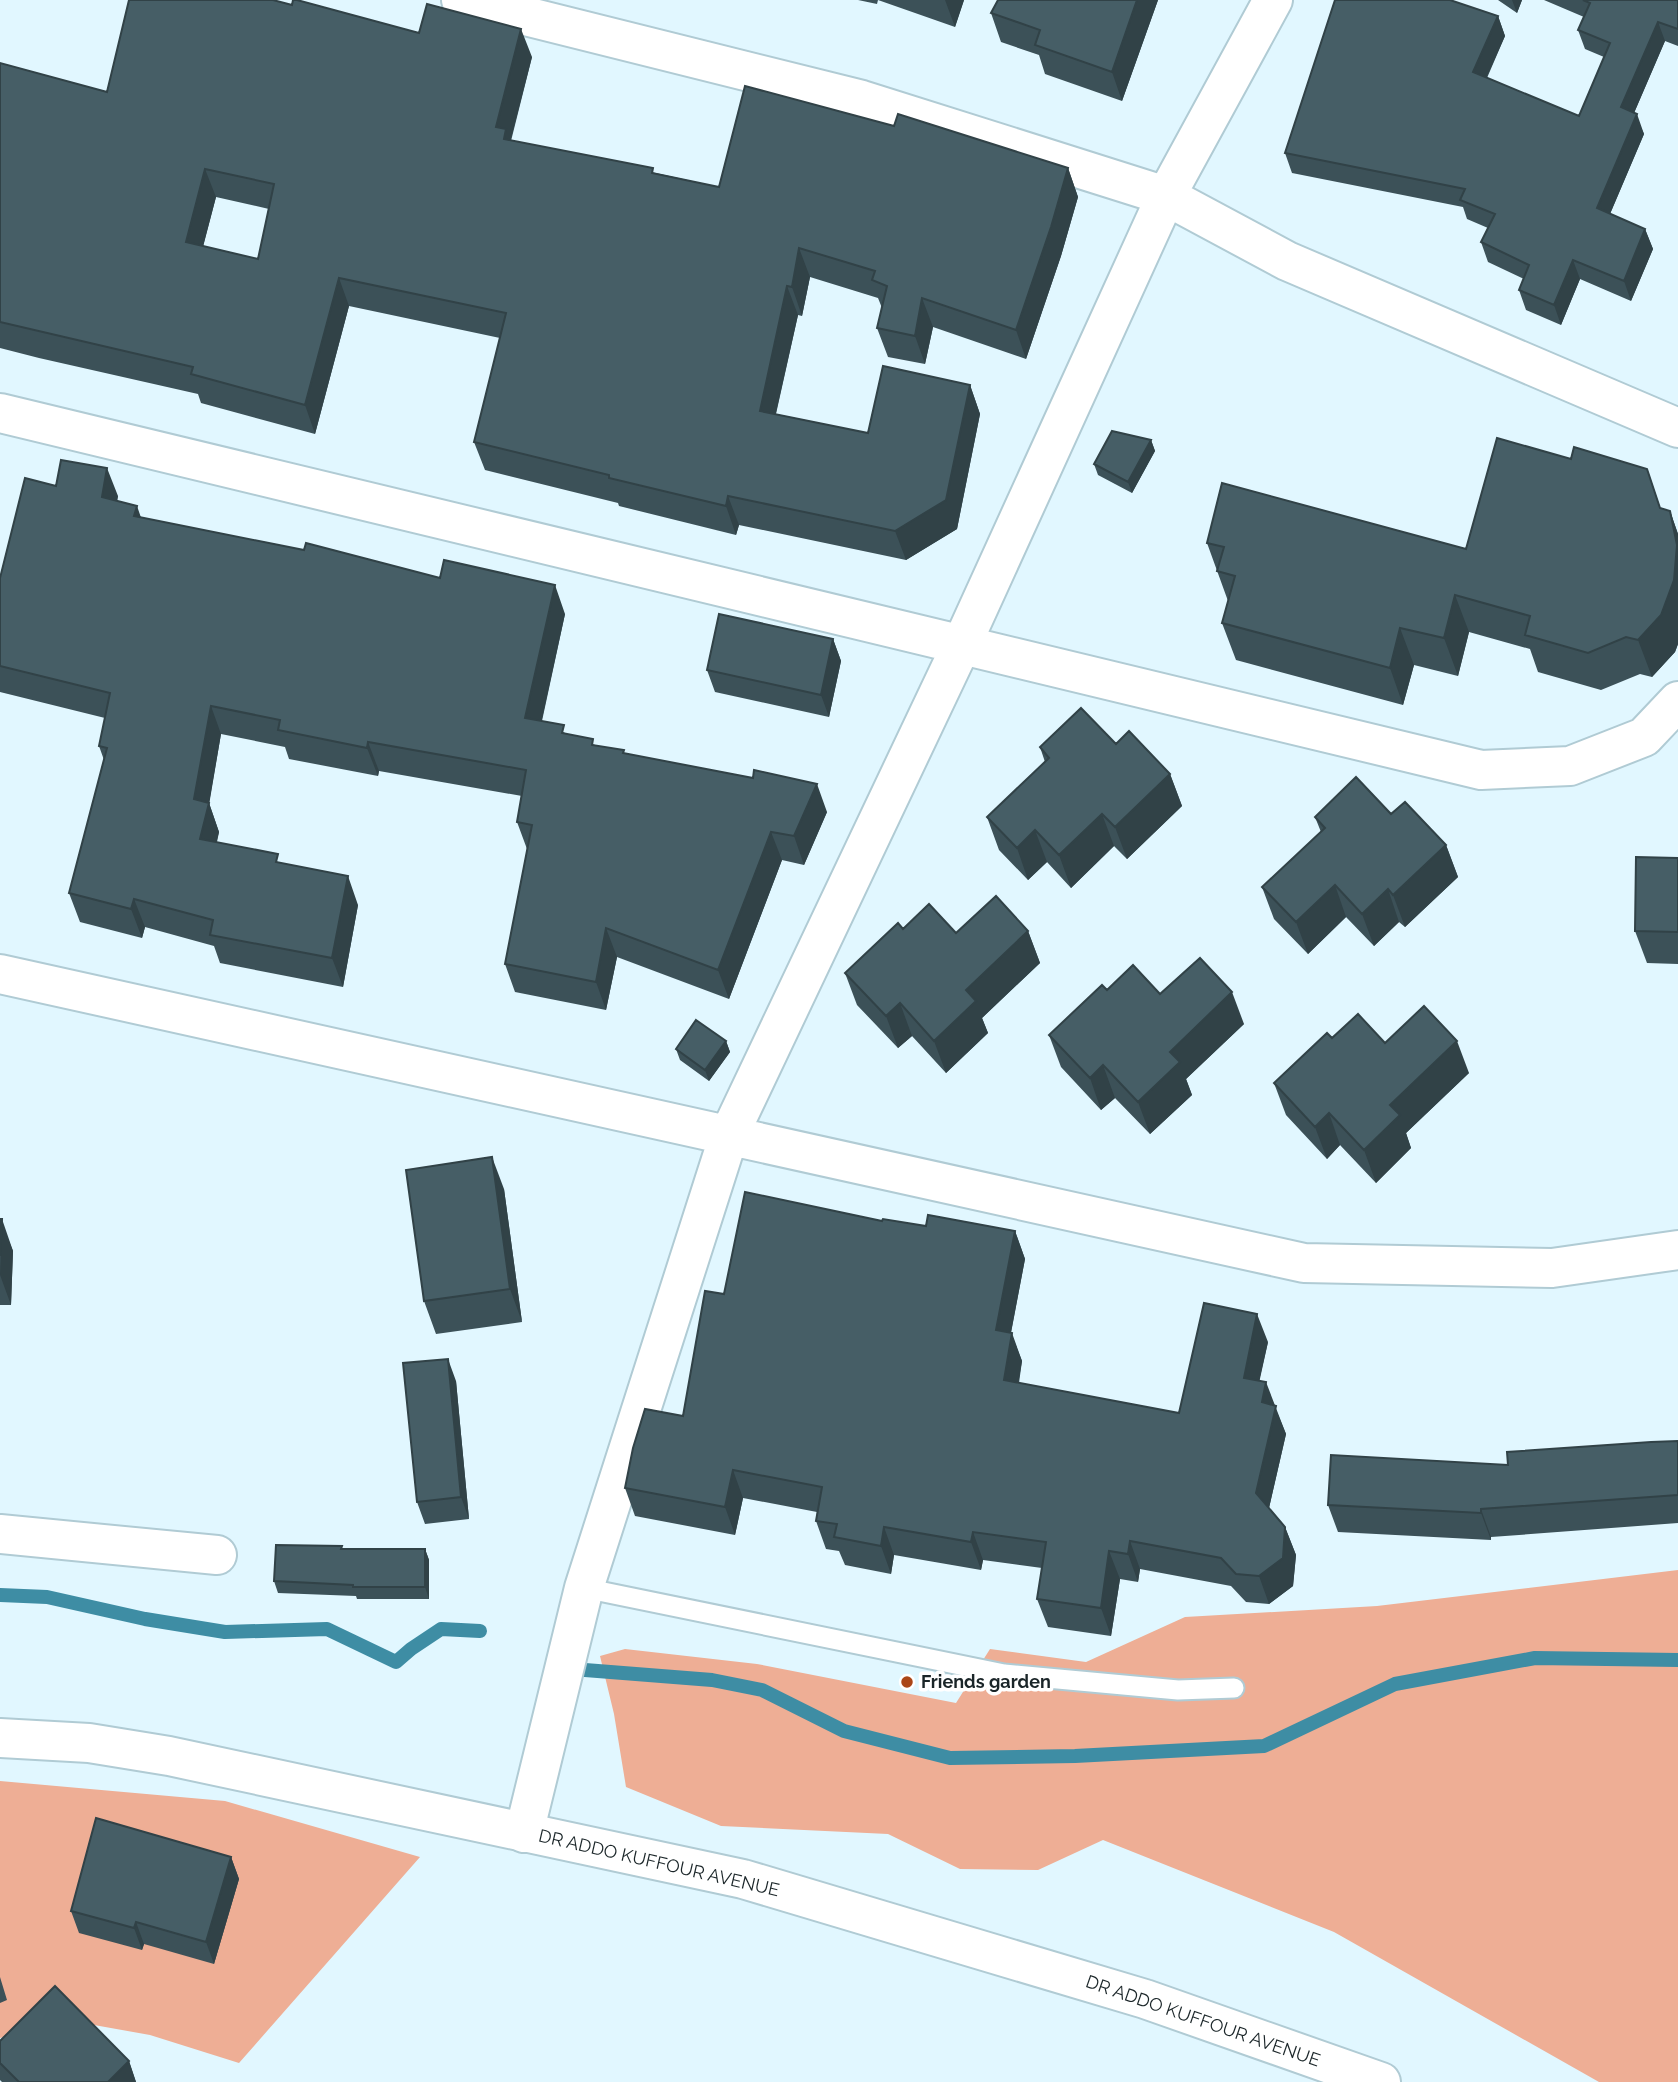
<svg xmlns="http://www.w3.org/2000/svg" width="1678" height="2082" font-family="Raleway,sans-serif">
  <rect width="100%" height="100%" fill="#e1f7ff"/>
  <path fill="#eeae95" d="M1678,1570v512h-79l-265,-150 -231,-92 -65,30 -78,-1 -72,-35 -167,-8 -95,-39 -12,-73 -14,-58 25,-7 132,15 199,39 34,-54 96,13 99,-45 192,-11z
    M0,1781l225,20 195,56 -181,206 -89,-28 -84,-15 -66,18z"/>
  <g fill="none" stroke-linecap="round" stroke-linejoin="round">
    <path stroke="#3e8da4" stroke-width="14" d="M0,1595l47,2 98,22 80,13 102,-3 69,33 15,-13 30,-20 39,2
      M585,1670l127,10 50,10 82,41 106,27 125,-2 189,-10 131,-62 140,-26 143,2"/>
    <g stroke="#b0cbd4" stroke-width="23">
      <path id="lane" d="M584,1588l420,86 174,16 56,-2"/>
    </g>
    <g stroke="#b0cbd4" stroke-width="42">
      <path id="street" d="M461,0l401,100 304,96 121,65 391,167
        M0,413l1481,357 89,-4 74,-29 34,-36
        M0,974l1304,289 248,5 126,-18
        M0,1534l217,21
        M524,1833l60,-245 145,-453 232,-489 205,-450 107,-196"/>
    </g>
    <g stroke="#b0cbd4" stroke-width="42">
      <path id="secondary" d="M0,1738l89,5 80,13 574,123 402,120 236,83"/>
    </g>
    <use href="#lane" stroke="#fff" stroke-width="19"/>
    <use href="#street" stroke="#fff" stroke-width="38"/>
    <use href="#secondary" stroke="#fff" stroke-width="38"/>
  </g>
  <path fill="#3c5158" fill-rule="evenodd" d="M858,0h106l-9,27 -77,-27 -1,4z
    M1158,0l-36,101 -77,-27 -6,-19 -38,-13 -10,-29z
    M1498,0h24l-5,13z
    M1544,0h134v46l-13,-5 -31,72 10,21 -34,80 35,15 8,20 -22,52 -51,-22 -19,46 -35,-15 -7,-20 5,-11 -36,-17 -7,-20 7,-14 -21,-9 -4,-12 -171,-34 -7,-20 213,-137 7,20 -18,42 92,38 25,-59 -19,-8 -7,-19 6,-13z
    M419,33l113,24 -21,84 208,46 175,-61 174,42 10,29 -17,59 -35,103 -93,-32 -8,37 -37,-7 -11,-29 5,-20 -4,-10 -68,-21 -8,39 -4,-1 -22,99 92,19 102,-48 10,29 -23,115 -51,31 -167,-35 -3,10 -117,-29 -1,-3 -133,-33 -11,-28 26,-104 -151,-32 -34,128 -114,-31 -3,-9 -159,-36 -39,-10v-285l107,29zM216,197l53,12 -11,50 -55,-13z
    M1151,440l4,11 -23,42 -34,-18 -4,-11z
    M56,486l62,10 -1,5 24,16 424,97 -23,107 25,13 28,11 232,67 -23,53 -22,-5 -53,139 -112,-42 -11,53 -91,-18 -10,-28 22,-115 -10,-27 5,-26 -143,-25 -1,5 -89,-17 -4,-12 -64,-13 -12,69 10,29 -2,10 64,21 77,42 -15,82 -123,-24 -6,-17 -69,-19 -3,11 -62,-16 -11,-29 35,-133 -5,-14 6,-28 -105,-26v-114z
    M1661,508l9,3 8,23v110l-3,8 -23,25 -12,-3 -39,16 -63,-18 -8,-23 -61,-17 -11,44 -44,-11 -11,40 -167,-45 -14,-37 6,-22 -21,-58 259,6z
    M833,639l8,22 -12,56 -114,-25 -8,-22z
    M1116,744l54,30 12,32 -55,53 -13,-13 -43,42 -24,-26 -19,18 -29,-30 -12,-33 58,-55 -5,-15z
    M1391,814l55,31 12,32 -53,50 -6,-5 -25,24 -28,-29 -38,37 -34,-35 -12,-32 59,-55 -6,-15z
    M1678,858v106l-31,-1 -12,-32z
    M903,929l53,4 72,-2 12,32 -58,55 6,15 -42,40 -34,-37 -14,12 -41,-43 -12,-32z
    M1107,990l53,4 84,30 -58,55 6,16 -42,39 -35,-36 -14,12 -40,-43 -12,-32z
    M1332,1038l53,5 84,30 -63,60 5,15 -35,35 -36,-38 -13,14 -41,-44 -12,-32z
    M726,1041l4,11 -21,29 -29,-21 -4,-11z
    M504,1189l18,133 -86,12 -12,-33z
    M0,1219l13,32 -2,54h-11z
    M882,1221l44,5 89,5 10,28 -14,74 11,28 -3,22 160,30 89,-71 -9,39 15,24 12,29 -17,74 16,19 11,28 -3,31 -24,18 -23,-2 -15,-16 -91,-17 -2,13 -18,-3 -9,57 -63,-9 -11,-28 5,-31 -59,-8 -2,10 -87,-15 -3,19 -46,-9 -6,-14 -13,-2 -10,-28 1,-9 -74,-14 -8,37 -100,-19 -10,-28 58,-72 41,-122z
    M456,1381l13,138 -44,5 -8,-22z
    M1678,1441v82l-187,14v3l-153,-8 -10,-27 180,-40z
    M343,1549h82l4,11v39h-72l-1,-3 -78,-3 -4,-12z
    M231,1857l8,22 -25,85 -70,-20 -2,6 -63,-17 -8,-22z
    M0,1977l7,23 -7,3z
    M0,2041l129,20 7,21h-134l-2,-2z"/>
  <path fill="#314247" d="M945,0h19l-9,27z
    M1137,0h21l-36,101 -10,-29z
    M1512,0h10l-5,13z
    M1498,16l7,20 -25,56 -7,-20z
    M1658,22l7,19 -37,86 -7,-20z
    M521,29l11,28 -24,93 -12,-23z
    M1637,114l7,20 -40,94 -7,-20z
    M1068,168l10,29 -17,59 -35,103 -10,-29z
    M205,169l11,28 -19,73 -11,-28z
    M1645,229l8,20 -22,52 -7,-20z
    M799,248l11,29 -8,39 -10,-29z
    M1573,260l7,19 -19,46 -7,-20z
    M339,278l10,28 -34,128 -10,-29z
    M787,286l11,29 -28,124 -10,-28z
    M922,298l11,29 -8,37 -10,-28z
    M970,385l10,29 -23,115 -51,31 -11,-29z
    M1151,440l4,11 -23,42 -4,-11z
    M107,468l11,28 -6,30 -10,-29z
    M728,496l11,29 -3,10 -10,-29z
    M137,506l10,29 -13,-19z
    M1670,511l8,23v110l-3,8 -23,25 -14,-37z
    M555,585l10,29 -29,132 -11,-28z
    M1455,595l14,37 -11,44 -14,-38z
    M1400,628l14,37 -11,40 -13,-37z
    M833,639l8,22 -12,56 -8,-22z
    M211,706l10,28 -12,71v-2l10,29 -9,35 -10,-28 -6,-40z
    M368,742l11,29 -1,5 -11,-28z
    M1170,774l12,32 -55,53 -12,-32z
    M817,784l10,28 -23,53 -10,-29z
    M1102,814l12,32 -43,42 -12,-33z
    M1035,830l12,32 -19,18 -11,-32z
    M771,832l11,28 -53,139 -11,-29z
    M1446,845l12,32 -53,50 -12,-32z
    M348,876l10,29 -15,82 -11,-29z
    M1335,885l11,32 -38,37 -12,-32z
    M1388,889l11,33 -25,24 -12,-32z
    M134,899l11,28 -3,11 -11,-29z
    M606,928l11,29 -11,53 -10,-28z
    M1028,931l12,32 -58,55 6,15 -42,40 -12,-32 32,-51z
    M1232,992l12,32 -58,55 6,16 -42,39 -12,-32 32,-50z
    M900,1003l12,33 -14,12 -12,-32z
    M726,1041l4,11 -21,29 -4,-11z
    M1457,1041l12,32 -63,60 5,15 -35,35 -12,-33 26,-45z
    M1103,1065l12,33 -14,12 -11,-32z
    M1329,1113l11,32 -13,14 -12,-32z
    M492,1157l12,32 18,133 -12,-33z
    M2,1219l11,32 -2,54 -11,-30z
    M1015,1231l10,28 -19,99 -10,-28z
    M1257,1314l11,28 -14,64 -10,-28z
    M1012,1333l10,28 -8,47 -10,-28z
    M448,1359l8,22 13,138 -8,-22z
    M1266,1382l20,52 -20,87 -10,-28 6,-91z
    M733,1470l10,28 -8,37 -10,-28z
    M1481,1509l10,28v3l-10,-27z
    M884,1527l10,28 -3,19 -10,-28z
    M1285,1527l11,28 -3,31 -24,18 -10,-28z
    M973,1532l10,28 -2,10 -10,-28z
    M1130,1541l10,28 -2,13 -10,-28z
    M425,1549l4,11v39l-4,-12z
    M1109,1551l11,28 -9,57 -10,-28z
    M231,1857l8,22 -25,85 -8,-22z
    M136,1922l8,22 -2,6 -8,-22z
    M129,2061l7,21h-28z"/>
  <path fill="#465e66" stroke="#314247" stroke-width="2" fill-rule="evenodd" d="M129,0h144l19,5 1,-5h4l122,33 8,-29 94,25 -25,98 10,2 -2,10 149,29 -1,5 67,14 26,-101 149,40 4,-12 170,54 -17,59 -35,103 -94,-32 -7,38 -38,-8 10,-42 -15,-6 3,-9 -76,-23 -7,39 -5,-1 -27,125 108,22 15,-67 87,19 -24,115 -51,31 -167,-35 -2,10 -117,-28v-3l-135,-33 32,-129 -167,-35 -34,127 -114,-31 2,-7 -193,-45v-259l107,29zM205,169l69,15 -16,75 -72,-17z
    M998,0h139l-25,72 -77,-27 5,-15 -49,-17z
    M1335,0h115l48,16 -25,56 106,44 31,-73 -32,-13 12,-27 -7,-3h95v29l-20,-7 -37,85 16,7 -40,94 48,21 -21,52 -51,-21 -19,45 -35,-15 10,-25 -48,-23 14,-28 -35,-14 5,-11 -180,-36z
    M1112,431l39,9 -23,42 -34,-18z
    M1497,438l74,21 3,-12 73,22 13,39 10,3 7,34 -3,35 -13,35 -23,25 -12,-3 -38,16 -63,-18 5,-19 -75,-21 -11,43 -44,-10 -10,40 -168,-45 13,-47 -18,-5 7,-24 -17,-4 15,-60 244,66z
    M61,460l46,8 -5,29 35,9 -3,10 170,34 2,-7 134,35 4,-18 111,25 -30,133 39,7 -2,8 31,6 -1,6 32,5 -1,3 130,25 1,-8 63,14 -23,52 -23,-4 -53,138 -112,-42 -10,54 -91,-18 27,-139 -15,-3 9,-52 -158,-28 -1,6 -89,-18 2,-10 -69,-14 -17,93 15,4 -9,36 78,15 -2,8 72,14 -16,82 -122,-23 3,-15 -79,-21 -3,10 -62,-16 38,-145 -8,-2 11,-53 -110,-27v-88l25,-100 31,8z
    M719,614l114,25 -12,56 -114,-25z
    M1081,708l35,36 13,-13 41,43 -55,53 -13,-13 -43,41 -24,-25 -18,18 -30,-31 62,-59 -9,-11z
    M1356,777l35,37 14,-12 41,43 -53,50 -5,-6 -26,25 -27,-29 -39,37 -34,-35 63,-59 -10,-11z
    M1636,857l42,1v74l-43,-1z
    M996,896l32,35 -62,59 10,11 -42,40 -34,-38 -14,13 -41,-43 53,-50 5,6 26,-25 27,29z
    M1200,958l32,34 -62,60 10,10 -42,40 -35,-37 -13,13 -41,-43 53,-50 5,5 26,-25 27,29z
    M1424,1006l33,35 -67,64 10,10 -36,35 -35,-37 -14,14 -41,-44 53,-50 5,5 26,-24 27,29z
    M696,1020l30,21 -21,29 -29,-21z
    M492,1157l18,132 -86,12 -18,-131z
    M745,1192l137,29 1,-2 43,7 2,-11 87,16 -19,99 16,3 -8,47 175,33 25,-110 53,11 -13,64 22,4 -4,20 14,4 -20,87 29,34 -2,31 -24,18 -23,-2 -15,-16 -91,-17 -2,13 -19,-3 -8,57 -64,-9 9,-57 -73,-10 -2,10 -87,-15 -3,19 -47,-9 3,-13 -21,-3 6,-34 -89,-17 -8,37 -100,-19 8,-40 12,-39 38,7 22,-125 19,3z
    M0,1219h2l-2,37z
    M448,1359l13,138 -44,5 -14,-139z
    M1678,1441v54l-197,14v4l-153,-8 3,-50 177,10 -1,-13 144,-10z
    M276,1545l66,1 -1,3h84v38h-72v-2l-79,-4z
    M96,1818l135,39 -25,85 -70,-20 -2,6 -63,-17z
    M55,1986l74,75 -21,21h-89l-19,-19v-22z"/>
  <circle fill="#ab4617" stroke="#fff" stroke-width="2.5" cx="907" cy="1682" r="7"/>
  <g text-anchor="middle" stroke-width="7" stroke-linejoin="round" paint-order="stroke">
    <g font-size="18" font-weight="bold" fill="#1a2528" stroke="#fff" text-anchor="start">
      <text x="921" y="1688">Friends garden</text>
    </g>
    <g font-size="18" fill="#1a2528" stroke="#fff">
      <text transform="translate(659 1863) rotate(13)" y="6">DR ADDO KUFFOUR AVENUE</text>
      <text transform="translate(1203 2021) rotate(19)" y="6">DR ADDO KUFFOUR AVENUE</text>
    </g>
  </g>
</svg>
